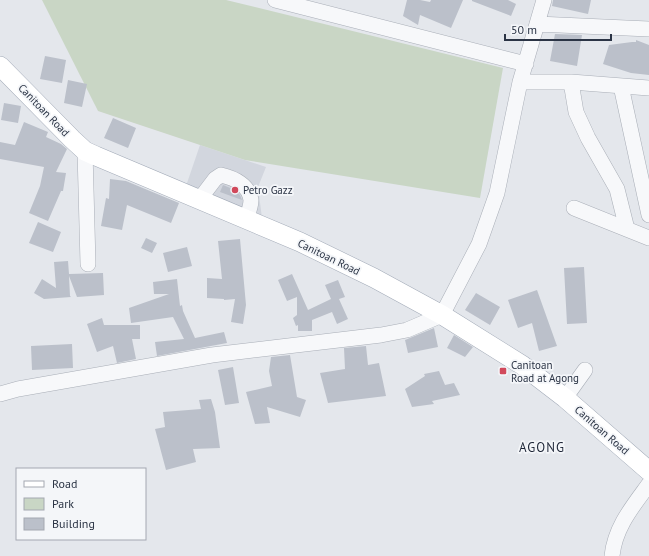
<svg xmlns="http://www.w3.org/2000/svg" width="649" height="556" font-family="'PT Sans',sans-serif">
  <rect width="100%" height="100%" fill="#e4e7ec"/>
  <path fill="#d2d6de" d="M200,145l66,22 -8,20 4,31 -76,-32z"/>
  <path fill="#c9d6c5" d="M42,0h184l277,68 -23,130 -235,-38 -147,-49z"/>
  <path fill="#bbc0ca" d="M407,0h13l10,2 1,-2h32l-12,28 -31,-13 -2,10 -15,-9z
    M472,0h36l8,4 -5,12 -39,-15z
    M553,0h38l-3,14 -36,-8z
    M555,34l27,1 -5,31 -27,-5z
    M636,40l13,5v30l-18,-2 -28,-9 6,-19 23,-3h4z
    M45,56l21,4 -4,23 -22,-4z
    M68,80l19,4 -5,23 -18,-4z
    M4,103l17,3 -3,17 -17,-3z
    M113,118l23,10 -8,20 -24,-10z
    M24,122l24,10 -2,5 15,7 6,5 -11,23 10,1 -3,18h-2l-13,30 -19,-8 11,-27 4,-19 -44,-8v-17l15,3z
    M110,179l16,2 53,22 -8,20 -44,-18 -5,25 -21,-4 5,-28 3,1z
    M223,185l12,5 5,5 2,5 -22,-8z
    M38,222l23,10 -8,20 -24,-9z
    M146,238l11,5 -5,10 -11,-5z
    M240,239l6,66 -3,19 -12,-2 4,-23 -11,1v-1l-17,-1v-20l15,1 -4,-38z
    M187,247l5,19 -24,6 -5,-19z
    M68,261l1,13 34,-1 1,22 -27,2 -8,-21 1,20 1,1 -27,2 -10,-6 8,-14 14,9 -2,-26z
    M584,267l3,56 -20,1 -3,-56z
    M292,274l16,36 23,-11 -6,-14 13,-5 7,17 -6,2 9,20 -11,5 -5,-12 -20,8v11h-14v-6l-2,1 -3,-8 4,-3v-18l-10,4 -9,-21z
    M177,279l3,27 2,-1 1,6 12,27 29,-6 3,11 -70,13 -2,-14 29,-3 -11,-22 -42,6 -2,-15 40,-14h-15l-1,-12z
    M537,290l20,56 -18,5 -7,-28 -14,5 -10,-28z
    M476,293l24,14 -10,18 -25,-15z
    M102,318l2,7h36v14h-8l4,20 -19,4 -4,-17 -16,6 -10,-28z
    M434,328l4,19 -30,6 -3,-13z
    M454,335l19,12 -8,10 -18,-9z
    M72,344l1,24 -41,2 -1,-24z
    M366,346l2,19 11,-2 7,33 -58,7 -8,-30 25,-4 -1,-21z
    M290,355l7,42 9,3 -6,17 -33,-10 3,16 -15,1 -9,-32 26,-6 -3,-15 2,-14z
    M233,367l6,36 -14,2 -7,-35z
    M439,371l6,14 9,-2 6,12 -28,6 2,3 -22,3 -7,-18 20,-13 -1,-2z
    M211,399l4,13 5,36 -27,1 3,13 -30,8 -11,-41 10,-2 -2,-15 38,-3 -2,-9z"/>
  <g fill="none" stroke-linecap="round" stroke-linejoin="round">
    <g stroke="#a9aeb7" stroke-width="16">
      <path id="minor" d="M275,0l251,64
        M537,24l112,5
        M520,82h51l78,6
        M571,82l5,30 12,26 29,51 10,40
        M621,86l28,129
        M85,151l3,113
        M199,200l16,-21 6,-4c13,3 28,10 30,25 0,6 -3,14 -5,19
        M574,208l75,30
        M0,394l18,-5 194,-34 169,-20 26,-5 35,-15 37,-71 18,-51 23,-111 24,-82
        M565,398l20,-28
        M612,556c3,-29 21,-50 37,-72"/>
    </g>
    <g stroke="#a3abb8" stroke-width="20">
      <path id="major" d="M0,66l72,73 13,12 11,5 204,86 74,36 68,37 80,50 43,33 84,73"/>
    </g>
    <use href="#minor" stroke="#f7f8fa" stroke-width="15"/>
    <use href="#major" stroke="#fff" stroke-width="19"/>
  </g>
  <g fill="#d1495b" stroke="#f4f6f9" stroke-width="1.5">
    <circle cx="235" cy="190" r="4"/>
    <rect x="499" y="367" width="8" height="8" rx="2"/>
  </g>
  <g text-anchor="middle" stroke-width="3.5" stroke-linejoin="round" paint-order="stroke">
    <g font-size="11" fill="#2b3445" stroke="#f4f6f9">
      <text transform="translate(44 110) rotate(46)" y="4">Canitoan Road</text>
      <text transform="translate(329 257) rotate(26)" y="4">Canitoan Road</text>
      <text transform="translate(602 430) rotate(41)" y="4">Canitoan Road</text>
    </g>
    <g font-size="11" fill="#2b3445" stroke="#f4f6f9" text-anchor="start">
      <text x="243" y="194">Petro Gazz</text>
      <text x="511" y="369">Canitoan<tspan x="511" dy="13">Road at Agong</tspan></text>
    </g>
    <g font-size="13" letter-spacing="1" fill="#1d2536" stroke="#f4f6f9">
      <text x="542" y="452">AGONG</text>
    </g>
  </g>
  <rect x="16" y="468" width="130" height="72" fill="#f4f6f9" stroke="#a4a8b1"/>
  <rect x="24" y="481" width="20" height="6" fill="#ffffff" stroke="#a4a8b1"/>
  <text x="52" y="488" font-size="12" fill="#2b3445">Road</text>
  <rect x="24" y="498" width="20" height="12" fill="#c9d6c5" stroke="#a4a8b1"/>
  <text x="52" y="508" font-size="12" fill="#2b3445">Park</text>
  <rect x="24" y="518" width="20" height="12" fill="#bbc0ca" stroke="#a4a8b1"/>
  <text x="52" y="528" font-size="12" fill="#2b3445">Building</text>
  <path d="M505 34v6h106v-6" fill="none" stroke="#2b3445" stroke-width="2"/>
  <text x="511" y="34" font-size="12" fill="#2b3445" stroke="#f4f6f9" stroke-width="3" paint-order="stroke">50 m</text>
</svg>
